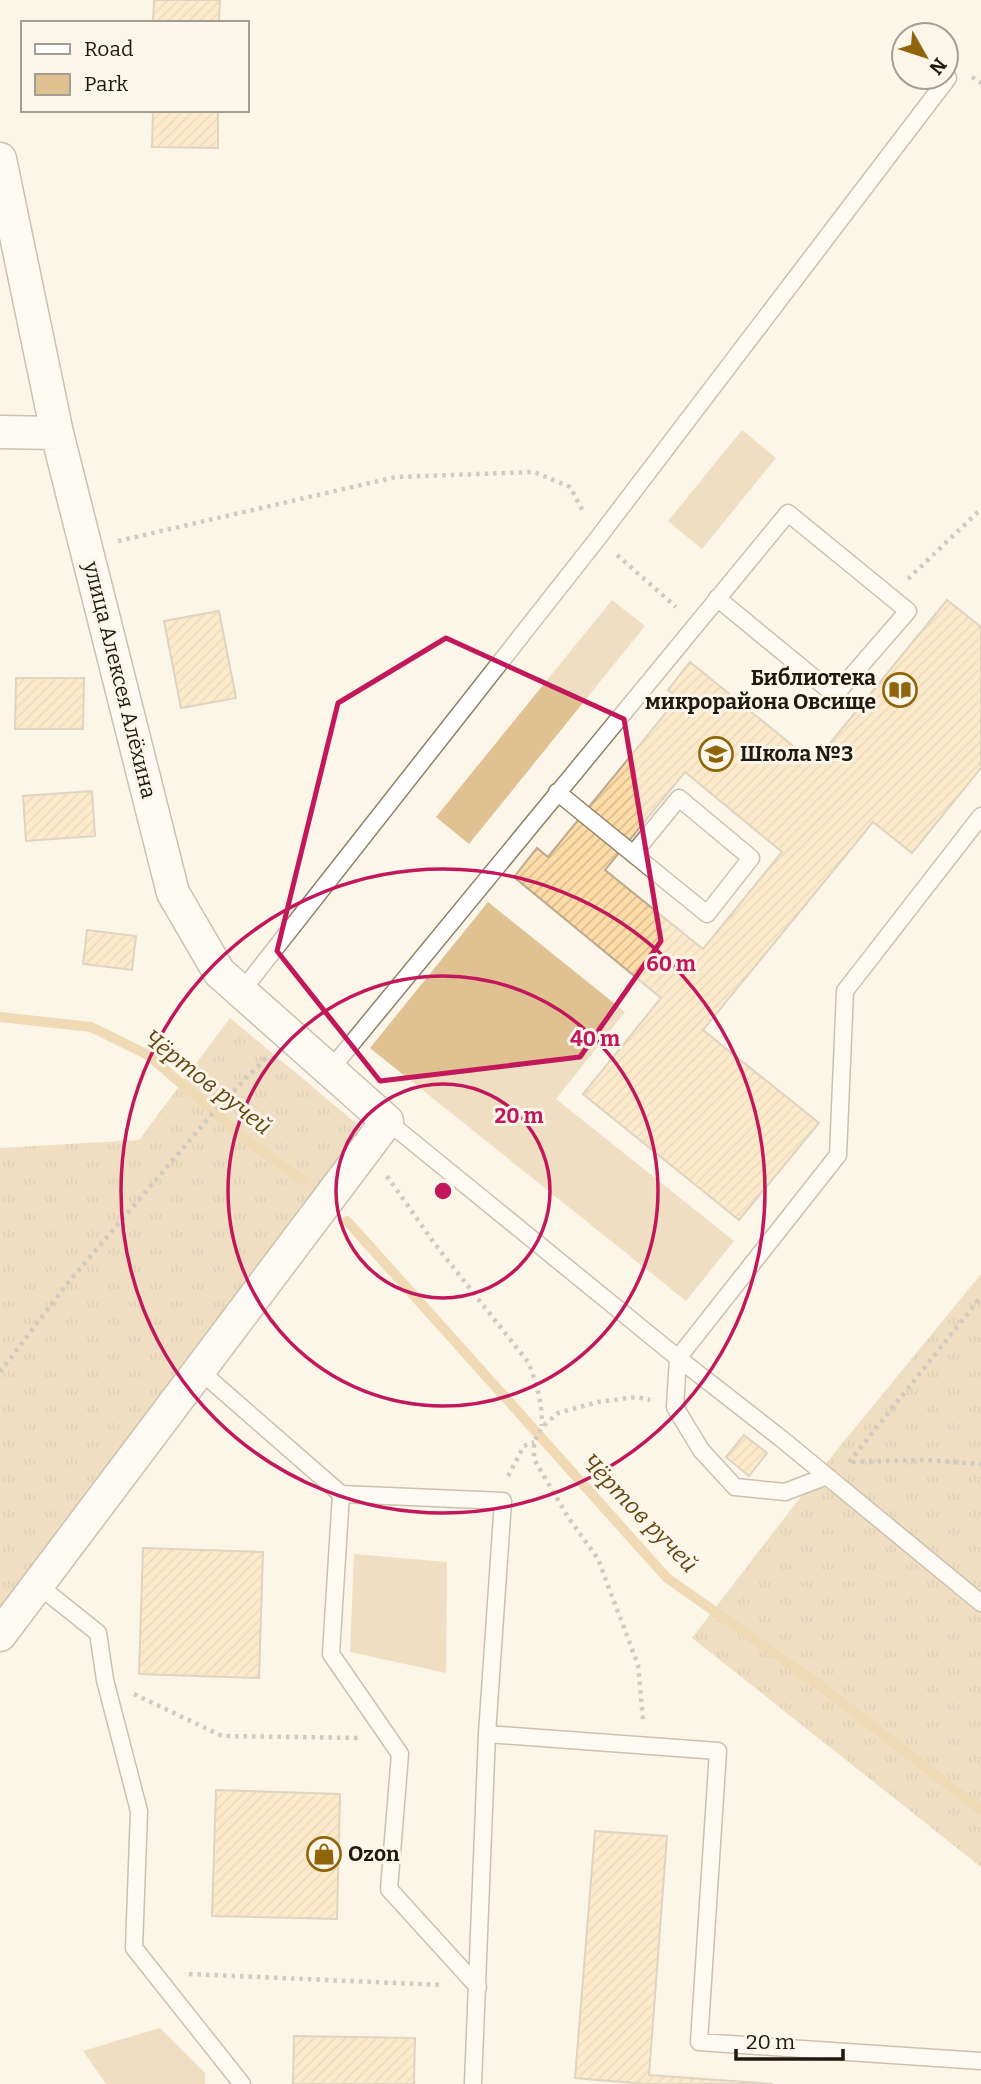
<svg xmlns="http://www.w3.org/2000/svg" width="981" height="2084" font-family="Bitter,serif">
  <defs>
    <pattern id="grass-tufts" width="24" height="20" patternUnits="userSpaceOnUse" patternTransform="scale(1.75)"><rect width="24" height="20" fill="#dfc192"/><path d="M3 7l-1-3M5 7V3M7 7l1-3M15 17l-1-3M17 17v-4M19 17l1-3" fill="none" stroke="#bfa57d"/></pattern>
    <pattern id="building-hatch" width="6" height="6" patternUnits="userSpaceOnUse" patternTransform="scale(1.75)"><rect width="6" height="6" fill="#fedca7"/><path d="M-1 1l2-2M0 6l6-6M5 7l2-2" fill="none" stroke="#d9bc8f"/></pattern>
  </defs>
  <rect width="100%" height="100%" fill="#fcf5e9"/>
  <path fill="url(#grass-tufts)" d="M230,1018l132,110 -362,481v-461l139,-8z
    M981,1274v593l-289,-229 144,-187z"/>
  <path fill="#dfc192" d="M742,430l34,28 -74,91 -34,-28z
    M612,600l33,26 -176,218 -33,-27z
    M488,902l137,110 -69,87 178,142 -48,60 -316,-253z
    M354,1554l93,8 -1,111 -96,-21z
    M160,2028l45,45v11h-99l-23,-33z"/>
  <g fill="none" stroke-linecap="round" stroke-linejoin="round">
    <path stroke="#e3b977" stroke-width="10" d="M0,1017l91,10 57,28 101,87 54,38
      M347,1221l320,357 148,104 166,128"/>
  </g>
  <path fill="url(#building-hatch)" stroke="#bcaa8f" stroke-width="2" fill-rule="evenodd" d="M154,0h66l-1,23h-66z
    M153,110h65v38l-66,-1z
    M947,600l34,27v141l-69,85 -39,-31 -170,208 116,93 -80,97 -156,-126 78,-96 -147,-121 23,-29 11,9 130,-159 -10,-8 22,-28 124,101zM685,772l97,80 -79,97 -98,-79z
    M219,611l17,87 -55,10 -17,-87z
    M16,678h68l-1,51h-68z
    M92,791l3,45 -69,5 -3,-45z
    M87,930l49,6 -4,34 -49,-6z
    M744,1435l23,18 -18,23 -23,-19z
    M143,1548l120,4 -4,126 -120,-4z
    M216,1790l124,4 -3,125 -125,-3z
    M595,1831l72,5 -18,239 124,9h-127l-71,-6z
    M294,2036l121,2 -1,46h-121z"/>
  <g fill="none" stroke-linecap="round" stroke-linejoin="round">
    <g stroke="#918066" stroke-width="19">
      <path id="lane" d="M557,792l150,122 44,-56 -72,-60 -46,56
        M241,992l357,-454 350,-460
        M330,1070l458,-557 120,98 -73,84 -118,-97
        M387,1121l291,237 160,-203 7,-164 136,-175
        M678,1358l105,82 198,163
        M678,1358l-3,49 26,43 34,37 50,5 42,-16
        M199,1370l142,124
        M38,1585l60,48 7,47 34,131 -5,137 108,136
        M478,1987l-89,-98 11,-135 -69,-100 10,-160 162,7 -16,233
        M473,2084l14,-350 231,17 -19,291 282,19"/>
    </g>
    <g stroke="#918066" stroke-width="35">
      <path id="street" d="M0,159l57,274 116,460 46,79 168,149 -387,514
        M0,432l57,1"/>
    </g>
    <path stroke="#9d968b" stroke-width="4.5" stroke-dasharray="3.5 5" stroke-linecap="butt" d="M972,77l9,6
      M118,541l278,-64 138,-5 36,15 14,26
      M617,555l59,52
      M908,579l73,-70
      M387,1176l47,67 94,119c9,21 14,41 14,64
      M0,1372l66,-87 153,-179 47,-48
      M849,1462l132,-165
      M852,1462l73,-2 56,4
      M508,1476l16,-30 10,-4
      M134,1694l88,42 136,2
      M643,1719l-5,-54 -40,-106 -30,-42 -34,-58v-17l8,-15 16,-14 40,-11 38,-5 14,3
      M189,1974l253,11"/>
    <use href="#lane" stroke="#fff" stroke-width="16"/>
    <use href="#street" stroke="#fff" stroke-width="32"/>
  </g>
  <path d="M0 0H981V2084H0ZM446,638l178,81 37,222 -81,116 -200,24 -103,-130 61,-248z" fill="#fcf5e9" fill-opacity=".55" fill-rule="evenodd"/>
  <path fill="none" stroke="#c2185b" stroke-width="5" stroke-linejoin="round" d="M446,638l178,81 37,222 -81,116 -200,24 -103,-130 61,-248z"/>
  <g fill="none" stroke="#c2185b" stroke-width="3.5">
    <circle cx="443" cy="1191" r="107"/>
    <circle cx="443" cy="1191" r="215"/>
    <circle cx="443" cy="1191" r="322"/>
  </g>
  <defs>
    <g id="library-ring" transform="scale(1.75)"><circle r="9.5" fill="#fcf5e9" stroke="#8f640b" stroke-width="1.5"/><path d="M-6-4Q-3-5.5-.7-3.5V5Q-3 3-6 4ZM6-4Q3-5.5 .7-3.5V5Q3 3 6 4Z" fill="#8f640b"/></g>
    <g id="school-ring" transform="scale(1.75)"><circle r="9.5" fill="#fcf5e9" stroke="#8f640b" stroke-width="1.5"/><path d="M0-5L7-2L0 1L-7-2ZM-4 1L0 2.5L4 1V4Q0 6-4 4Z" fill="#8f640b"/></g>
    <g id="shop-ring" transform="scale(1.75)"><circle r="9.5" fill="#fcf5e9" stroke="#8f640b" stroke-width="1.5"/><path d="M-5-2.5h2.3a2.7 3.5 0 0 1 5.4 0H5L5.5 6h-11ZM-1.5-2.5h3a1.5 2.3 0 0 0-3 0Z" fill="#8f640b"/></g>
  </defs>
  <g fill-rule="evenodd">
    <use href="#library-ring" x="900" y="690"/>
    <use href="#school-ring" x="716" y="754"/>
    <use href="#shop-ring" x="324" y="1854"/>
  </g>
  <g text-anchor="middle" stroke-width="6" stroke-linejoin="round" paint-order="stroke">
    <g font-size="21" font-weight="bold" fill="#20190f" stroke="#fcf5e9" text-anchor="start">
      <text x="876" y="685" text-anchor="end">Библиотека<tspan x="876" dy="24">микрорайона Овсище</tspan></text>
      <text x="740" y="761">Школа №3</text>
      <text x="348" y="1861">Ozon</text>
    </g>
    <g font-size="21" fill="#20190f" stroke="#fcf5e9">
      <text transform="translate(120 680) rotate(76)" y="7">улица Алексея Алёхина</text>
    </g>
    <g font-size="23" font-style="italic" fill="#634713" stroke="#fcf5e9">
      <text transform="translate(208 1082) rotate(38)" y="8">Чёртов ручей</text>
      <text transform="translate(640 1513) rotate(46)" y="8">Чёртов ручей</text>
    </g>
  </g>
  <circle cx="443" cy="1191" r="10" fill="#c2185b" stroke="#fcf5e9" stroke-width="3.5"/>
  <g font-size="21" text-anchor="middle" font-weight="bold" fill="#c2185b" stroke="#fcf5e9" stroke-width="6" stroke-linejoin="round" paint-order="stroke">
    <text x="671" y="971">60 m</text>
    <text x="595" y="1046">40 m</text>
    <text x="519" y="1123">20 m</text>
  </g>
  <rect x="21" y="21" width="228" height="91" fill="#fcf5e9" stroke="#a49d92" stroke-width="2"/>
  <rect x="35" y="44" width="35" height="10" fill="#ffffff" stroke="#a49d92" stroke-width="2"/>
  <text x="84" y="56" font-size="21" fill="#20190f">Road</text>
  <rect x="35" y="74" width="35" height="21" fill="#dfc192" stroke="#a49d92" stroke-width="2"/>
  <text x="84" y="91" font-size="21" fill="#20190f">Park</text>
  <g transform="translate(925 56) rotate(129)"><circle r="33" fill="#fcf5e9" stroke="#a49d92" stroke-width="2"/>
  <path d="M0-5L12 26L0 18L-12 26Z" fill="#8f640b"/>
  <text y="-10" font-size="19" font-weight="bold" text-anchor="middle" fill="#20190f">N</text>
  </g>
  <path d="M736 2049v10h107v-10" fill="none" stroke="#20190f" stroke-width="3.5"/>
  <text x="746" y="2049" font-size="21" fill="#20190f" stroke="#fcf5e9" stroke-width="5" paint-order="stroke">20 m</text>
</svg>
